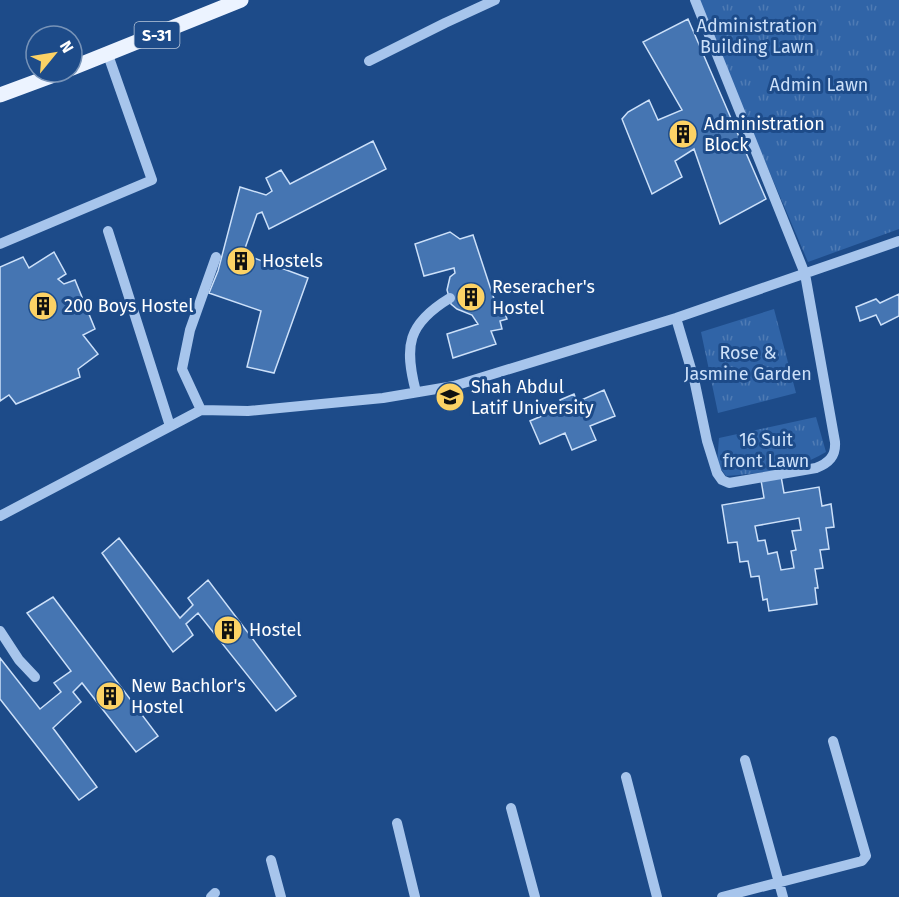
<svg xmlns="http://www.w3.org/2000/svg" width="899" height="897" font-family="'Fira Sans',sans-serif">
  <defs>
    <pattern id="park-tufts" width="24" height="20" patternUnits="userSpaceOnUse" patternTransform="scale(1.5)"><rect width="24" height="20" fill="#3064a7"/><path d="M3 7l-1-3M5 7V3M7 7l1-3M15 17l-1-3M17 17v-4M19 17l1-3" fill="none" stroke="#4f7bb4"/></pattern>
  </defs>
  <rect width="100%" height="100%" fill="#1d4b89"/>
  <path fill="url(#park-tufts)" d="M696,0h203v229l-91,33z
    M774,309l22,84 -78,20 -17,-81z
    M816,417l10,35c-31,19 -64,21 -100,24l-9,-13 2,-25z"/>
  <path fill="#4575b2" stroke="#cce0f9" stroke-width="1.5" fill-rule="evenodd" d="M688,19l78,180 -46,25 -26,-75 -19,12 7,16 -30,17 -30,-75 6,-7 21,-12 9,20 24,-10 -39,-68z
    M373,141l13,28 -117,60 -7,-17 -5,2 -14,40 65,24 -34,95 -27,-6 14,-56 -52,-18 9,-22 22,-84 26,8 6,-4 -6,-13 15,-8 9,14z
    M450,232l10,7 13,-4 26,79 5,-3 3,8 -7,2 2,8 -11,2 5,13 -43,14 -6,-24 31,-10 -6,-9 -15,-6 -6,-5 -4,-14 3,-13 5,-4 -1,-5 -30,8 -9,-32z
    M54,252l12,22 -8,5 6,5 11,-4 20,49 -12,6 15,19 -20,15 2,8 -64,27 -7,-9 -9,6v-134l23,-10 6,11z
    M899,294v22l-18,9 -5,-10 -16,6 -4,-14 20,-8 4,4z
    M604,390l11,26 -25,10 6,14 -24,10 -7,-17 -25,11 -10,-23 33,-14 -3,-7 14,-6 3,8z
    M781,476l3,17 35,-6 3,19 9,-2 3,23 -8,1 3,21 -9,1 3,18 -8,1 3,19h-3l2,16 -48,7 -2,-12 -4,1 -4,-24 -8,1 -3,-16 -8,1 -3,-20 -9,1 -6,-38 42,-7 -3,-18zM799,518l2,12 -9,1 4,19 -5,1 3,17 -13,2 -4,-18 -9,2 -3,-14 -7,1 -3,-15z
    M119,538l61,80 13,-13 -5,-7 20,-18 88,116 -20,15 -78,-98 -12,11 7,11 -20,17 -71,-99z
    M53,597l105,139 -22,16 -54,-69 -9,9 8,10 -28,26 44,59 -18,13 -79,-101v-41l40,51 21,-17 -7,-9 17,-12 -44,-58z"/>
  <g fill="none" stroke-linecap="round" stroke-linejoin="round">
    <path stroke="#a7c5ec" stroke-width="10" d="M369,61l76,-38 50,-23
      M108,231l62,195
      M0,244l152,-64 -44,-125
      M676,318l18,61 13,62 10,32 5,7 7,3 87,-15c13,-5 20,-12 19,-26l-30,-168 -110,-274
      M416,392c-12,-46 -9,-68 34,-94
      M201,410l-19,-41 8,-39 26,-73
      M0,516l201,-106 47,1 135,-13 71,-12 222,-68 223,-77
      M0,631l19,29 16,17
      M745,760l38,137
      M626,777l31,120
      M511,808l24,89
      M397,823l18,74
      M271,860l10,37
      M211,897l4,-4
      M722,897l140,-36 4,-5 -33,-115"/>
    <path stroke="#ecf3ff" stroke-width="15" d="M72,68l169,-68
      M0,95l62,-23"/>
  </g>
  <defs>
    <g id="building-disc" transform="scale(1.5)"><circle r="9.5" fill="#fcd265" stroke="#1d4b89"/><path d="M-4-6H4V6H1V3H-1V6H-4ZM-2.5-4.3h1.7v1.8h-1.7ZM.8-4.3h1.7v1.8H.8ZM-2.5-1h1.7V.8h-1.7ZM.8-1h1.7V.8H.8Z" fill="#111"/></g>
    <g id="university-disc" transform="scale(1.5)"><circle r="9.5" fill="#fcd265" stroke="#1d4b89"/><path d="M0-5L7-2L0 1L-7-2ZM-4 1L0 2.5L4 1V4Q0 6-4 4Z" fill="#111"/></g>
  </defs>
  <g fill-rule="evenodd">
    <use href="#building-disc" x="683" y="134"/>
    <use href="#building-disc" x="241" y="261"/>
    <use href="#building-disc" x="471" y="297"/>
    <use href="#building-disc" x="43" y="306"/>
    <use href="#university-disc" x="450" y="397"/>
    <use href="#building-disc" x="228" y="630"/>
    <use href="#building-disc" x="110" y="696"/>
  </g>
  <g text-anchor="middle" stroke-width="6" stroke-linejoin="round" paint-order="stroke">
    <rect fill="#1d4b89" stroke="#bbc9dc" stroke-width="1.5" x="134.5" y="22" width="45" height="26" rx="4.5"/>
    <g font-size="16" font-weight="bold" fill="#fff">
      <text x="157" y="41">S-31</text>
    </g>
    <g font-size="18" fill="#cce0f9" stroke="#1d4b89">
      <text x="757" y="32">Administration<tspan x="757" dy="21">Building Lawn</tspan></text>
      <text x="819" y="91">Admin Lawn</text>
      <text x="748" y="359">Rose &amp;<tspan x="748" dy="21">Jasmine Garden</tspan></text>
      <text x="766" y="446">16 Suit<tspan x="766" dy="21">front Lawn</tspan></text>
    </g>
    <g font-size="18" fill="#fff" stroke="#1d4b89" text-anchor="start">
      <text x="704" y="130">Administration<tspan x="704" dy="21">Block</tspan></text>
      <text x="262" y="267">Hostels</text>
      <text x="492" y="293">Reseracher's<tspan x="492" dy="21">Hostel</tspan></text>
      <text x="64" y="312">200 Boys Hostel</text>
      <text x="471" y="393">Shah Abdul<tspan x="471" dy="21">Latif University</tspan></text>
      <text x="249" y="636">Hostel</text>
      <text x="131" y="692">New Bachlor's<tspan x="131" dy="21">Hostel</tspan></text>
    </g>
  </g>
  <g transform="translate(54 54) rotate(60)"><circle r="28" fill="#1d4b89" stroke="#7793b8" stroke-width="1.5"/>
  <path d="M0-4.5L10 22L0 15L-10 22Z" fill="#fcd265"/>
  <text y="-9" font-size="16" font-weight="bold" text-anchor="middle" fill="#ffffff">N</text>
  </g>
</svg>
